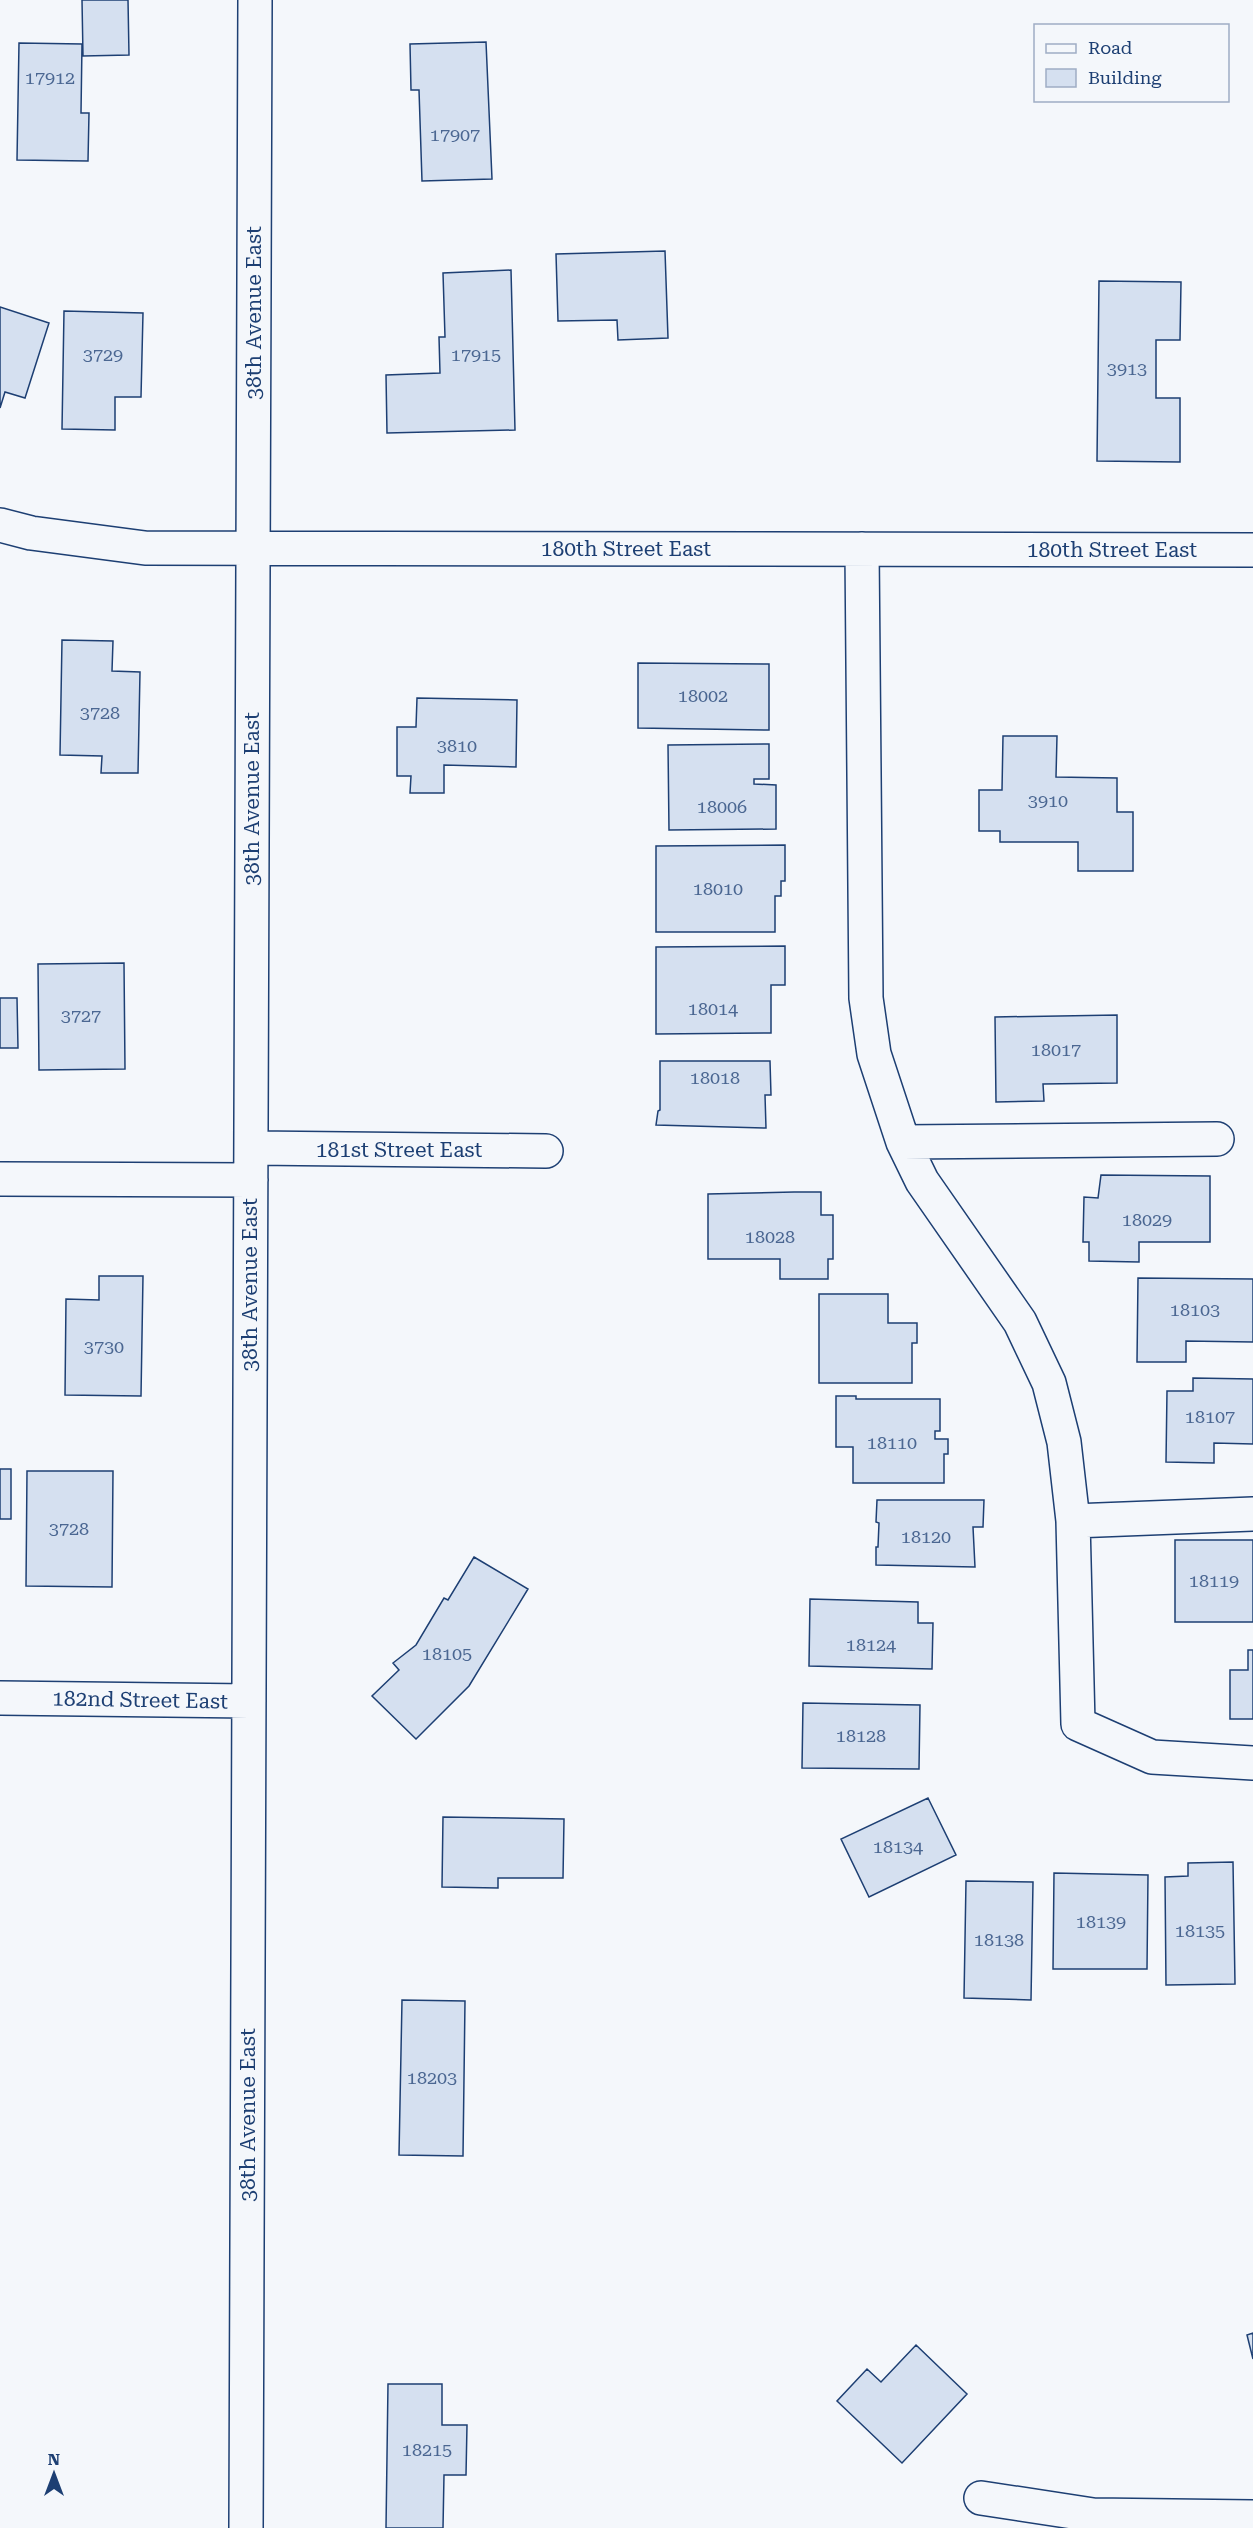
<svg xmlns="http://www.w3.org/2000/svg" width="1253" height="2528" font-family="'Roboto Serif',serif">
  <rect width="100%" height="100%" fill="#f4f7fb"/>
  <path fill="#d5e0f0" stroke="#1d3f73" stroke-width="1.5" d="M82,0h46l1,55 -46,1z
    M486,42l6,137 -70,2 -3,-91h-8l-1,-46z
    M19,43l63,1 -1,69h8l-1,48 -71,-1z
    M665,251l3,87 -50,2 -1,-20 -59,1 -2,-67z
    M511,270l4,160 -128,3 -1,-58 54,-2 -1,-36h6l-2,-64z
    M1099,281l82,1 -1,58h-24v58h24v64l-83,-1z
    M0,307l49,16 -24,75 -20,-6 -5,16z
    M64,311l79,2 -2,84h-26v33l-53,-1z
    M62,640l51,1 -1,30 28,1 -2,101h-37l1,-17 -42,-1z
    M638,663l131,1v66l-131,-2z
    M417,698l100,2 -1,67 -72,-2v28h-34l1,-17h-14v-49h19z
    M1003,736h54l-1,41 61,1v34h16v59h-55v-29h-78v-11h-21v-41h23z
    M769,744v35h-15v5l22,1v44l-107,1 -1,-85z
    M785,845v36h-4v15h-6v36h-119v-86z
    M785,946v39h-14v48l-115,1v-87z
    M124,963l1,106 -86,1 -1,-106z
    M0,998h17l1,50h-18z
    M1117,1015v68l-74,1 1,17 -48,1 -1,-85z
    M660,1061h110l1,34h-6l1,33 -110,-3 2,-14 2,-1z
    M1101,1175l109,1v66h-71v20l-50,-1v-19h-6l1,-45 14,1z
    M794,1192h27v23h12v44h-5v20h-48v-20h-72v-65z
    M99,1276h44l-2,120 -76,-1 1,-96 33,1z
    M1138,1278l115,1v63l-67,-1v21h-49z
    M819,1294h69v29h29v20h-5v40h-93z
    M1193,1378l60,1v65l-39,-1v20l-48,-1 1,-71h26z
    M836,1396h20v3h84v32h-5v8h13v15h-4v29h-91v-36h-17z
    M0,1469h11v50h-11z
    M27,1471h86l-1,116 -86,-1z
    M877,1500h107l-1,27h-10l2,40 -99,-2v-18h2l1,-24 -3,-1z
    M1175,1540h78v82h-78z
    M474,1557l54,32 -59,97 -53,53 -44,-43 27,-26 -6,-7 23,-18 28,-47 4,2z
    M810,1599l108,3v21h15l-1,46 -123,-3z
    M1248,1650h5v69h-23v-49h18z
    M803,1703l117,2 -1,64 -117,-1z
    M928,1798l28,57 -87,42 -28,-58z
    M443,1817l121,2 -1,59h-65v10l-56,-1z
    M1233,1862l2,122 -69,1 -1,-108 23,-1v-13z
    M1054,1873l94,2 -1,94h-94z
    M966,1881l67,1 -2,118 -67,-2z
    M402,2000l63,1 -2,155 -64,-1z
    M1253,2333v26l-6,-24z
    M916,2345l51,49 -65,69 -65,-62 30,-32 14,13z
    M388,2384h54v41h25l-1,50h-22l-1,53h-57z"/>
  <g fill="none" stroke-linecap="round" stroke-linejoin="round">
    <g stroke="#1d3f73" stroke-width="36">
      <path id="minor" d="M0,525l31,8 114,15 1108,2
        M862,549l4,449 8,56 29,88 19,39 98,141 29,61 15,59 9,79 5,203 74,33 101,6
        M903,1142l314,-3
        M251,1148l295,3
        M0,1179l251,1
        M1073,1521l180,-7
        M0,1698l249,3
        M981,2498l112,17 160,2
        M246,2528l9,-2528"/>
    </g>
    <use href="#minor" stroke="#f4f7fb" stroke-width="33"/>
  </g>
  <g text-anchor="middle" stroke-width="4.5" stroke-linejoin="round" paint-order="stroke">
    <g font-size="18" fill="#4b6792">
      <text x="50" y="84">17912</text>
      <text x="455" y="141">17907</text>
      <text x="103" y="361">3729</text>
      <text x="476" y="361">17915</text>
      <text x="1127" y="375">3913</text>
      <text x="703" y="702">18002</text>
      <text x="100" y="719">3728</text>
      <text x="457" y="752">3810</text>
      <text x="1048" y="807">3910</text>
      <text x="722" y="813">18006</text>
      <text x="718" y="895">18010</text>
      <text x="713" y="1015">18014</text>
      <text x="81" y="1022">3727</text>
      <text x="1056" y="1056">18017</text>
      <text x="715" y="1084">18018</text>
      <text x="1147" y="1226">18029</text>
      <text x="770" y="1243">18028</text>
      <text x="1195" y="1316">18103</text>
      <text x="104" y="1353">3730</text>
      <text x="1210" y="1423">18107</text>
      <text x="892" y="1449">18110</text>
      <text x="69" y="1535">3728</text>
      <text x="926" y="1543">18120</text>
      <text x="1214" y="1587">18119</text>
      <text x="871" y="1651">18124</text>
      <text x="447" y="1660">18105</text>
      <text x="861" y="1742">18128</text>
      <text x="898" y="1853">18134</text>
      <text x="1101" y="1928">18139</text>
      <text x="1200" y="1937">18135</text>
      <text x="999" y="1946">18138</text>
      <text x="432" y="2084">18203</text>
      <text x="427" y="2456">18215</text>
    </g>
    <g font-size="21" fill="#1d3f73" stroke="#f4f7fb">
      <text transform="translate(254 313) rotate(-90)" y="7">38th Avenue East</text>
      <text x="626" y="556">180th Street East</text>
      <text x="1112" y="557">180th Street East</text>
      <text transform="translate(252 799) rotate(-90)" y="7">38th Avenue East</text>
      <text x="399" y="1157">181st Street East</text>
      <text transform="translate(250 1285) rotate(-90)" y="7">38th Avenue East</text>
      <text transform="translate(140 1700) rotate(1)" y="7">182nd Street East</text>
      <text transform="translate(248 2115) rotate(-90)" y="7">38th Avenue East</text>
    </g>
  </g>
  <rect x="1034" y="24" width="195" height="78" fill="#f4f7fb" stroke="#9eadc5" stroke-width="1.5"/>
  <rect x="1046" y="44" width="30" height="9" fill="#f4f7fb" stroke="#9eadc5" stroke-width="1.5"/>
  <text x="1088" y="54" font-size="18" fill="#1d3f73">Road</text>
  <rect x="1046" y="69" width="30" height="18" fill="#d5e0f0" stroke="#9eadc5" stroke-width="1.5"/>
  <text x="1088" y="84" font-size="18" fill="#1d3f73">Building</text>
  <g transform="translate(54 2474)" stroke="#f4f7fb" stroke-width="4.5" paint-order="stroke">
  <path d="M0-4.5L10 22L0 15L-10 22Z" fill="#1d3f73"/>
  <text y="-9" font-size="16" font-weight="bold" text-anchor="middle" fill="#1d3f73">N</text>
  </g>
</svg>
